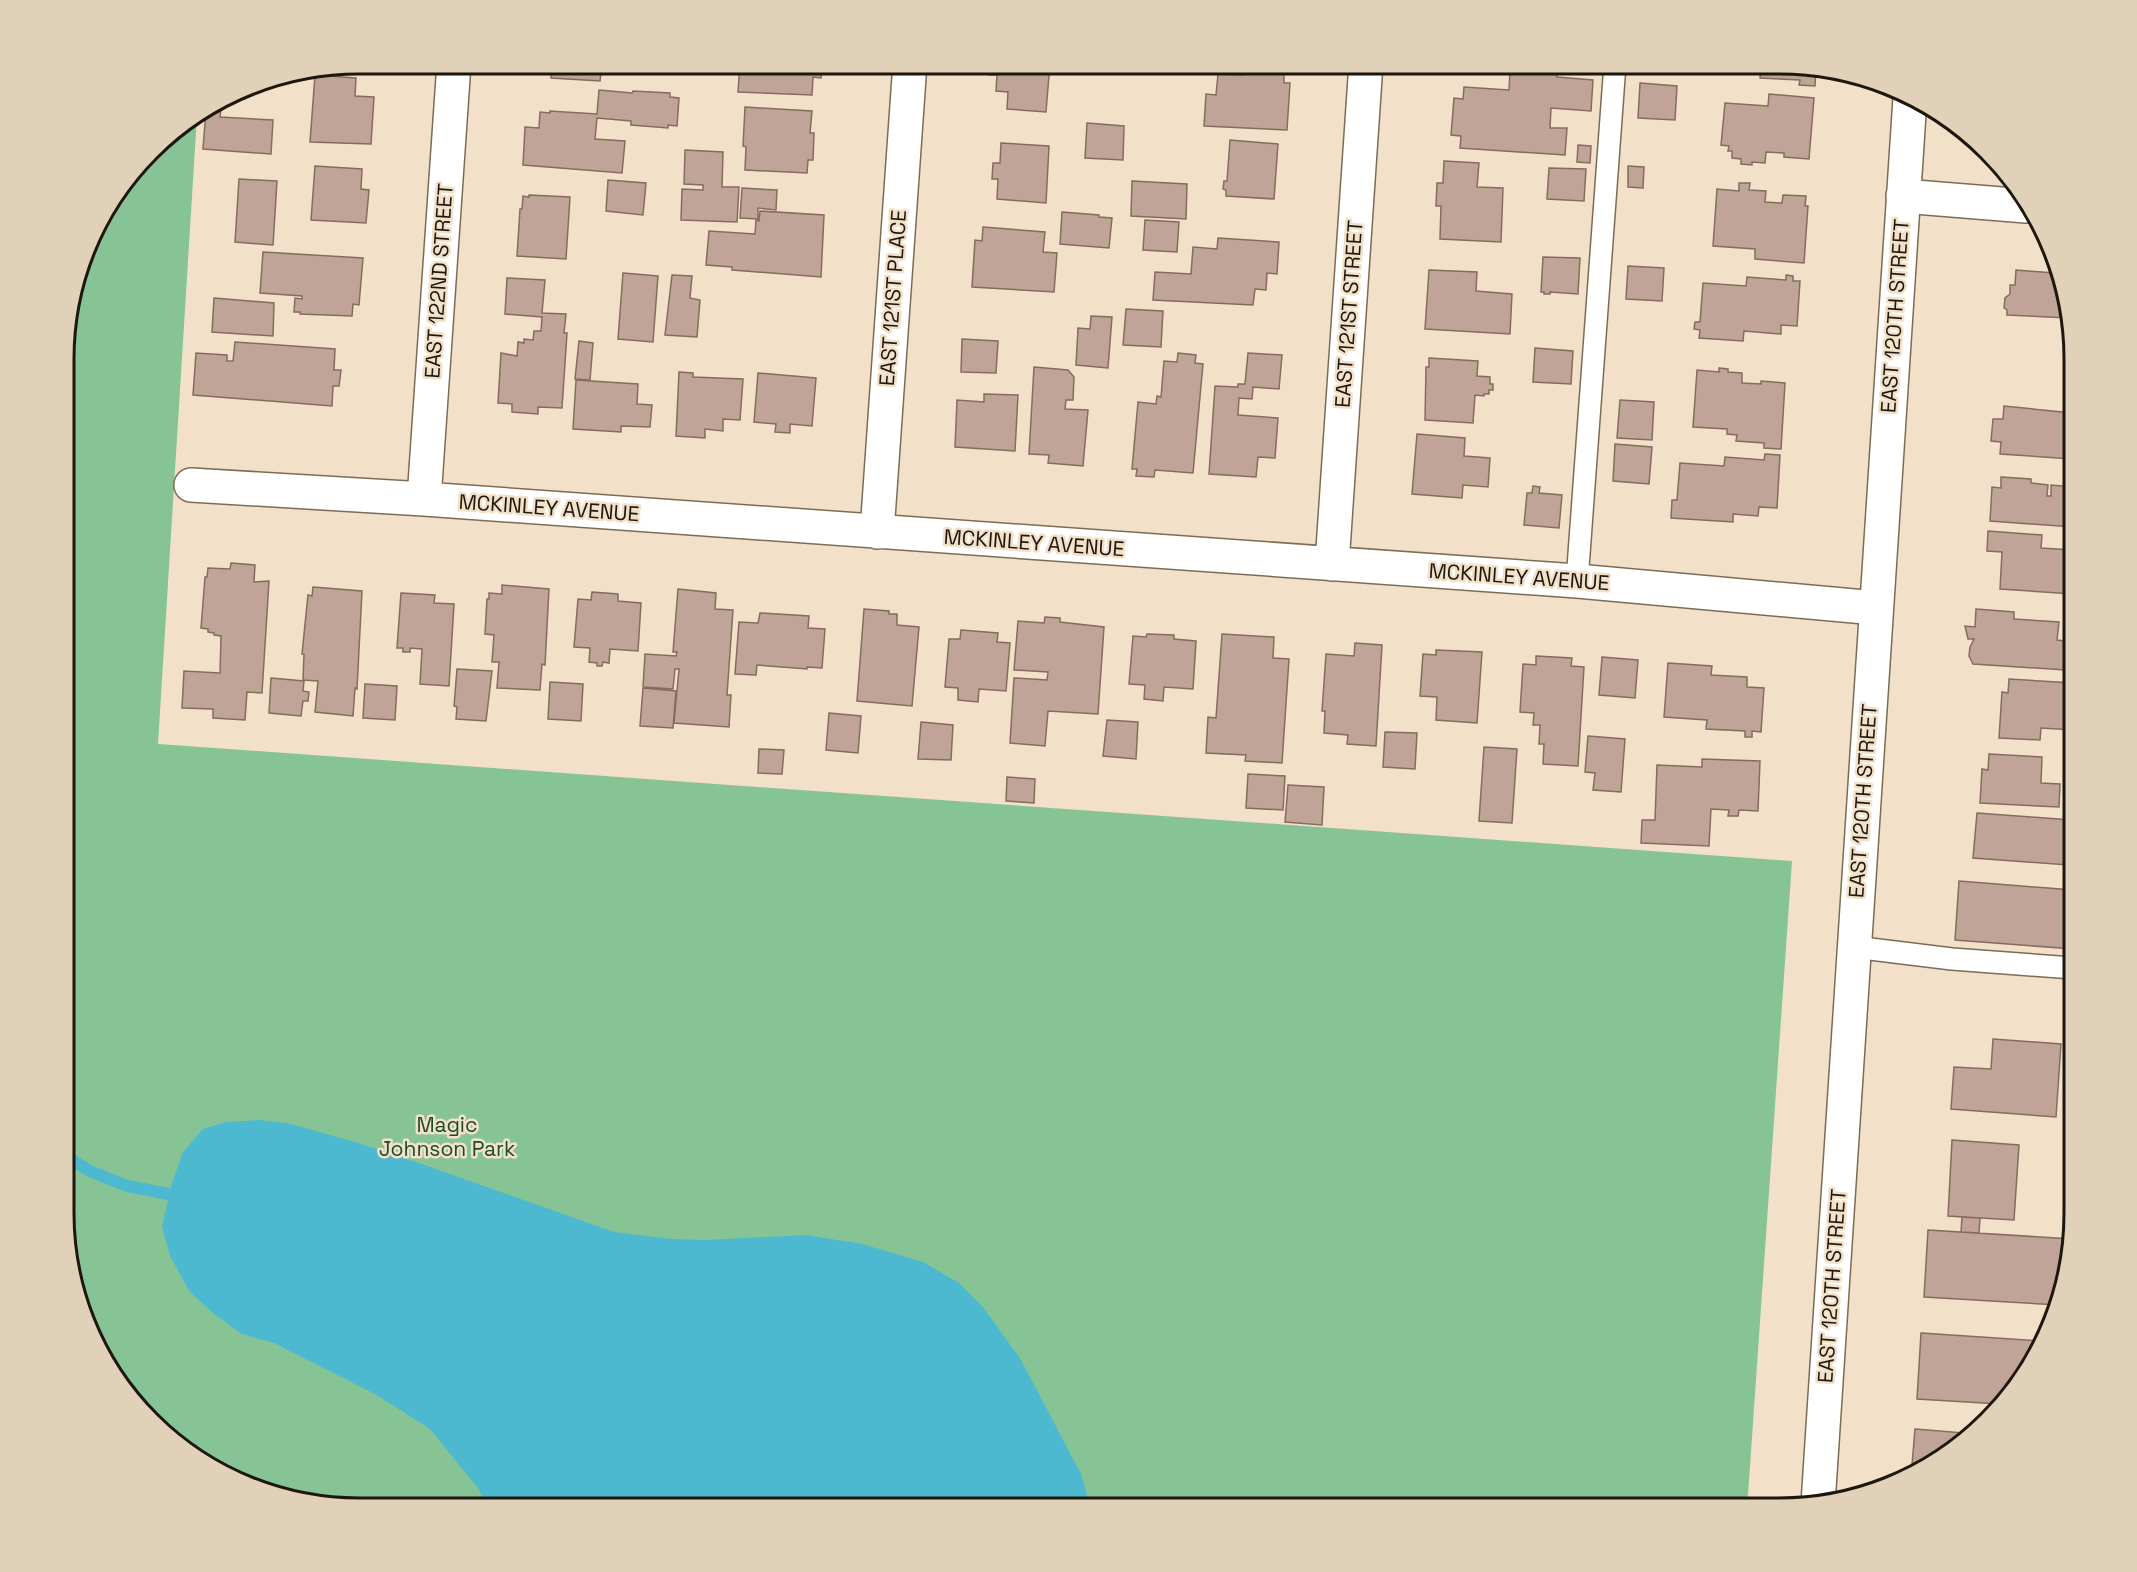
<svg xmlns="http://www.w3.org/2000/svg" width="2137" height="1572" font-family="'Space Grotesk',sans-serif">
  <rect width="100%" height="100%" fill="#f2e1c8"/>
  <path fill="#86c395" d="M197,116l-39,628 1634,117 -45,648 -1407,-1 -77,-15 -85,-45 -76,-87 -37,-109v-932l29,-93 69,-90z"/>
  <path fill="#4cb9d0" d="M258,1120l29,3 68,19 61,20 198,70 57,7 35,1 100,-5 56,9 61,18 36,21 24,24 38,53 60,114 10,35 -601,-1 -13,-21 -47,-58 -55,-35 -101,-51 -32,-9 -28,-20 -24,-22 -20,-36 -8,-30 10,-43 11,-31 20,-23 23,-7z"/>
  <g fill="none" stroke-linecap="round" stroke-linejoin="round">
    <path stroke="#4cb9d0" stroke-width="12" d="M65,1156l25,15 37,15 42,8"/>
  </g>
  <path fill="#c0a497" stroke="#856c5f" stroke-width="1.5" d="M544,63h58l-2,18 -49,-3 1,-13z
    M740,63h82l-1,15 -8,-1 -1,18 -74,-3z
    M989,63h61l-4,49 -39,-3 1,-17 -12,-1 1,-16h-8z
    M1091,63h36l-1,6 -35,-2z
    M1169,63h36l-1,11 -35,-2z
    M1642,64h36l-1,10 -35,-2z
    M1716,64h81l19,3 -1,19 -16,-1 1,-5 -40,-2 1,-10z
    M1243,68l41,2v13h6l-3,47 -83,-4 2,-32 10,1 2,-21 25,1z
    M1510,70l47,3v4l36,3 -2,31 -40,-3 -1,20h17l-2,27 -105,-7 1,-12 -10,-1 3,-37 9,1 1,-12 45,3z
    M315,75l41,3 -1,18 19,1 -3,47 -61,-2z
    M1640,83l37,3 -2,34 -37,-2z
    M599,90l33,3 1,-2 37,2v4l9,1 -2,28 -9,-1v3l-37,-3v-4l-34,-3 -2,21 30,2 -3,32 -99,-8 2,-38 14,1 1,-16 10,1v-2l47,3z
    M1769,94l45,4 -5,61 -25,-2v-4l-18,-1 -1,11 -13,-1v3l-11,-1v-5l-9,-1v-7h-4l1,-5 -8,-1 4,-42 43,3z
    M745,107l67,4 -2,22h4l-1,27h-5l-1,13 -62,-3 1,-23 -3,-1z
    M209,108l12,1 -1,8 53,3 -2,34 -68,-5 3,-39z
    M1087,123l37,3 -1,34 -38,-2z
    M1230,140l48,4 -4,55 -48,-3v-6l-3,-1 1,-8h3z
    M1001,143l48,3 -3,57 -49,-4 1,-20h-6l1,-16h7z
    M1578,145l13,1 -1,17 -13,-1z
    M685,150l38,2 -1,35h17l-2,35 -56,-2 1,-31 21,1v-5l-19,-1z
    M1444,161l35,2 -2,24 26,1 -2,54 -61,-3 1,-33h-5l1,-23h6z
    M315,166l47,3 -1,20 8,1 -3,33 -55,-3z
    M1628,166l16,1 -1,21 -15,-1z
    M1549,168l37,1 -2,32 -37,-2z
    M239,179l38,2 -4,64 -38,-3z
    M608,180l38,3 -3,32 -37,-4z
    M1132,181l55,3 -1,35 -55,-3z
    M1739,183h11l-1,7 17,1 -1,11 17,1 1,-8 23,1 -1,10h3l-4,57 -49,-4v-10l-42,-3 4,-57 22,2z
    M742,188l35,2 -1,20 -18,-2v11l-18,-1z
    M529,195l41,2 -4,62 -49,-3 3,-47h2l1,-13 6,1z
    M760,211l64,4 -3,62 -89,-7v-3l-26,-2 3,-34 46,3 1,-14 3,1z
    M1062,212l37,3v2l13,1 -3,30 -49,-4z
    M1145,220l34,2 -2,30 -34,-2z
    M983,227l62,5 -2,20 14,1 -3,39 -82,-5 3,-47 7,1z
    M1218,238l61,4 -2,32 -10,-1 -1,17 -11,-1 -2,16 -100,-5 2,-28 36,2 2,-27 24,2z
    M263,252l100,6 -4,47 -6,-1 -1,12 -52,-2v-2h-6l1,-14 7,1v-3l-42,-3z
    M1543,257l37,1 -2,36 -28,-2v2h-6v-2h-3z
    M1628,266l36,2 -2,33 -36,-2z
    M1429,270l48,2 -1,19 36,3 -2,40 -85,-5z
    M2016,270l39,3 13,45 -61,-3v-5l-3,-2 1,-10 5,-4v-9h5z
    M623,273l35,3 -5,66 -35,-3z
    M672,275l20,1 -2,22 10,2 -3,37 -32,-2z
    M1786,275l7,1v5h7l-3,45 -16,-1v9l-37,-3 -1,10 -44,-3 1,-8 -6,-1 1,-7h5l3,-39 43,3 1,-9 39,3z
    M507,278l38,2 -3,33 24,1 -2,19h3l-5,75 -24,-1v7l-26,-2v-8l-14,-1 3,-50 16,3 1,-14 6,1v-4l9,1 1,-9h7l1,-14 -37,-3z
    M214,298l60,5 -1,33 -61,-4z
    M1126,309l37,2 -2,36 -38,-2z
    M1091,316l21,1 -4,51 -32,-3 2,-37 12,1z
    M962,339l36,2 -2,32 -35,-1z
    M579,341l14,2 -3,37 -15,-1z
    M235,342l100,7 -1,21h7l-2,16h-6l-1,20 -139,-11 3,-42 31,2v6h6z
    M1535,348l38,3 -2,33 -38,-2z
    M1178,353l18,2 -1,8 8,1 -10,109 -38,-3 -1,7 -18,-1 1,-7h-5l6,-67 18,2 1,-8 4,1 3,-36 13,1z
    M1248,353l34,2 -3,34 -26,-2 -1,12 -13,-1 -1,17 40,3 -3,40 -17,-1 -2,20 -47,-3 6,-88 23,1v-3h7z
    M1429,358l49,3 -1,15 13,1v7h3v6h-4v4h-5v2l-9,-1 -2,28 -48,-3 1,-53h3z
    M1034,367l34,3 6,7 -1,23h-7l-1,9 23,1 -5,56 -35,-3 1,-8 -20,-1z
    M1719,368l9,1v3l14,1v10l19,1v-3l24,2 -4,66 -17,-1v-5l-28,-2 1,-6 -10,-1v-5l-34,-2 4,-57 22,2z
    M679,372l14,1v4l50,2 -3,41 -17,-1v12l-18,-2v9l-29,-2z
    M758,373l58,5 -4,48 -22,-2v9l-15,-1 1,-8 -22,-2z
    M576,380l62,4 -1,20 15,1 -2,22 -29,-1v6l-48,-3z
    M984,394l34,1 -3,56 -60,-4 2,-47 27,2z
    M1620,400l34,2 -2,38 -35,-2z
    M2004,406l68,7v46l-72,-5 1,-12 -10,-1 2,-22h10z
    M1417,434l48,4 -1,18 26,2 -2,29 -25,-2 -1,13 -50,-4z
    M1615,444l37,3 -3,37 -36,-3z
    M1765,454l15,1 -3,53 -18,-1 -1,9 -25,-2v8l-62,-4 1,-18h5l3,-37 44,3 1,-9 39,3z
    M2001,477l30,2v4l17,2 -1,11h4v-11l22,2v40l-83,-6 2,-34 9,1z
    M1533,486l7,1 -1,6 23,2 -3,33 -35,-3 3,-32h5z
    M1988,531l54,4 -1,13 32,2v44l-73,-5 2,-37 -15,-1z
    M231,563l24,2 -1,17 15,-1 -7,112 -15,-1 -2,28 -32,-2v-9l-31,-1 2,-37 36,2 1,-37 -7,-1v-2l-6,-1v-3l-7,-1 4,-51h2l1,-9 22,1z
    M502,585l47,4 -4,76 -3,-1 -2,26 -43,-2 2,-26h-7l2,-27 -9,-1 2,-35h2v-6l13,1z
    M313,587l49,4 -5,98 -2,-1 -2,28 -38,-4 3,-31 -15,-1 1,-26h-2l6,-59 4,1z
    M678,589l38,4 -1,16 18,1 -6,85h4l-2,32 -55,-4 5,-54h-4l-2,20 -30,-2 2,-33 31,2 1,-4h-4z
    M592,592l26,2v7l23,2 -3,48 -28,-2 -1,14 -6,-1 -1,4h-5v-3l-8,-1 1,-14 -16,-1 4,-48 13,1z
    M401,593l34,2 -1,8 20,1 -5,82 -29,-2 2,-35 -12,-1v4h-7v-4h-6z
    M864,609l25,2v3h8v11l22,2 -7,79 -55,-5z
    M1976,609l38,3v7l45,3 -2,18 16,2v17l-7,-1 -1,12 -92,-6 -4,-8 1,-9 4,-8h-6l-3,-13 10,1z
    M760,613l49,3 -1,12 17,1 -3,39 -15,-1v2l-50,-4 -1,10 -21,-1 4,-52 19,1z
    M1045,617l15,1v4l44,5 -6,87 -50,-3 -3,35 -35,-3 4,-65 33,2 1,-8 -34,-2 4,-49 26,2z
    M961,630l37,3 -1,9 13,1 -4,48 -27,-2 -1,13 -20,-2v-12l-13,-1 4,-48h11z
    M1147,634l27,1v4l22,2 -3,48 -29,-2 -1,14 -19,-2 1,-14 -16,-1 4,-48 13,1z
    M1222,634l52,3 -1,21 16,1 -7,104 -37,-2 1,-6 -40,-2 2,-36 8,1z
    M1355,643l27,2 -6,101 -29,-2 1,-9 -24,-2 1,-22h-3l4,-57 28,2z
    M1436,650l46,2 -5,71 -41,-3 1,-23 -17,-1 3,-42 13,1z
    M1536,656l36,2 -1,8 13,1 -6,99 -35,-2 1,-20h-5l1,-19h-7l1,-12 -14,-1 3,-48 13,1z
    M1602,657l36,3 -3,38 -36,-3z
    M1668,663l44,3 -1,9 36,2v10l17,1 -3,44 -9,-1v6h-7v-6l-39,-2 1,-9 -43,-3z
    M457,669l35,2 -6,50 -30,-2 1,-12 -3,-1z
    M271,678l33,3 -1,10 6,1 -1,9h-5l-2,15 -32,-3z
    M2009,679l64,4v47l-32,-2 -1,12 -41,-2 3,-46 6,1z
    M550,682l33,2 -2,37 -33,-2z
    M365,684l32,2 -2,34 -32,-2z
    M643,688l33,3 -3,37 -33,-2z
    M829,713l32,3 -3,37 -32,-3z
    M1107,720l31,2 -2,37 -33,-3z
    M921,722l32,3 -2,35 -33,-1z
    M1385,732l32,1 -2,36 -32,-2z
    M1588,736l37,3 -4,53 -28,-2 2,-17 -10,-1z
    M1484,747l33,2 -5,74 -33,-2z
    M759,749l25,1 -2,24 -24,-1z
    M1989,754l53,3 -1,26 19,1 -1,23 -79,-4 2,-34 6,1z
    M1702,759l58,2 -2,50 -19,-1 -1,6h-10l1,-6 -18,-1 -2,37 -68,-3 1,-23h13l2,-55 45,2z
    M1248,774l37,2 -2,34 -37,-2z
    M1007,777l28,2 -1,24 -28,-2z
    M1288,785l36,2 -2,38 -37,-3z
    M1977,813l94,7 -3,45 -95,-7z
    M1959,881l114,9v59l-118,-9z
    M1993,1039l68,5 -5,73 -105,-8 3,-42 37,2z
    M1952,1140l67,5 -5,75 -66,-4z
    M1962,1217l18,1 -1,15 -18,-1z
    M1928,1230l144,9 -13,66 -135,-8z
    M1921,1333l120,8 -28,53 -13,10 -83,-5z
    M1915,1429l50,4 -54,44z"/>
  <g fill="none" stroke-linecap="round" stroke-linejoin="round">
    <g stroke="#7c6c56" stroke-width="24">
      <path id="service" d="M1577,581l38,-517
        M1854,947l98,12 121,9"/>
    </g>
    <g stroke="#7c6c56" stroke-width="36">
      <path id="minor" d="M1903,196l123,10
        M191,485l233,14 1153,82 299,27
        M424,499l30,-436
        M877,532l33,-469
        M1332,564l34,-501"/>
    </g>
    <g stroke="#7c6c56" stroke-width="36">
      <path id="tertiary" d="M1818,1504l92,-1406"/>
    </g>
    <use href="#service" stroke="#fff" stroke-width="21"/>
    <use href="#minor" stroke="#fff" stroke-width="33"/>
    <use href="#tertiary" stroke="#fff" stroke-width="33"/>
  </g>
  <g text-anchor="middle" stroke-width="5" stroke-linejoin="round" paint-order="stroke">
    <g font-size="21" fill="#1d170e" stroke="#f2e1c8">
      <text transform="translate(439 281) rotate(-86)" y="7">EAST 122ND STREET</text>
      <text transform="translate(893 298) rotate(-86)" y="7">EAST 121ST PLACE</text>
      <text transform="translate(1349 314) rotate(-86)" y="7">EAST 121ST STREET</text>
      <text transform="translate(1895 316) rotate(-86)" y="7">EAST 120TH STREET</text>
      <text transform="translate(549 508) rotate(4)" y="7">MCKINLEY AVENUE</text>
      <text transform="translate(1034 543) rotate(4)" y="7">MCKINLEY AVENUE</text>
      <text transform="translate(1519 577) rotate(4)" y="7">MCKINLEY AVENUE</text>
      <text transform="translate(1863 801) rotate(-86)" y="7">EAST 120TH STREET</text>
      <text transform="translate(1832 1286) rotate(-86)" y="7">EAST 120TH STREET</text>
    </g>
    <g font-size="21" fill="#184b29" stroke="#f2e1c8">
      <text x="447" y="1132">Magic<tspan x="447" dy="24">Johnson Park</tspan></text>
    </g>
  </g>
  <path d="M0 0H2137V1572H0ZM359 74H1779A285 285 0 0 1 2064 359V1213A285 285 0 0 1 1779 1498H359A285 285 0 0 1 74 1213V359A285 285 0 0 1 359 74Z" fill="#e1d1b9" fill-rule="evenodd"/>
  <path fill="none" stroke="#1d170e" stroke-width="3" d="M359 74H1779A285 285 0 0 1 2064 359V1213A285 285 0 0 1 1779 1498H359A285 285 0 0 1 74 1213V359A285 285 0 0 1 359 74Z"/>
</svg>
